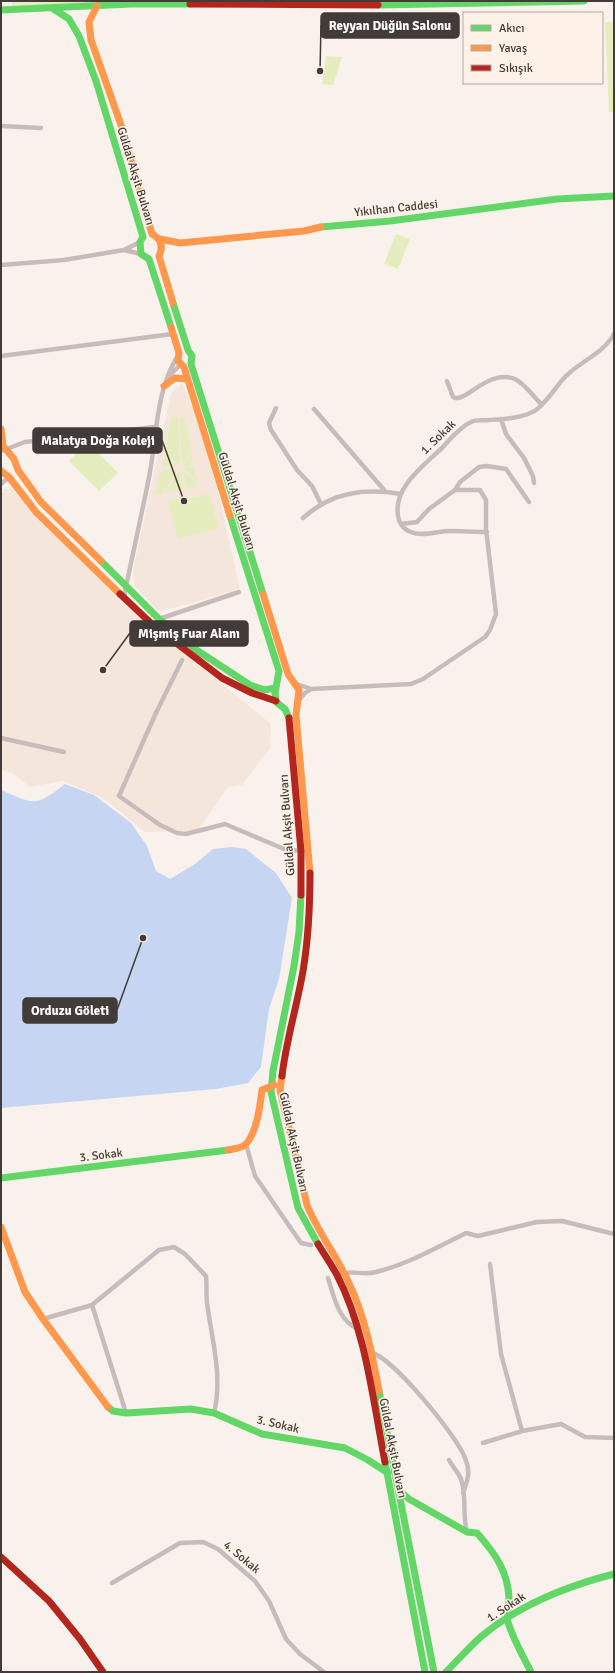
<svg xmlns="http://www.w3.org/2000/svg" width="615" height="1673" font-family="Signika,sans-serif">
  <rect width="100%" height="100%" fill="#f9f2ec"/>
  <path fill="#f5e6db" d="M182,384l24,53 34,152 -81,23 -25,-27 -1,-14 38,-178z
    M4,489h8l120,122 139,113 -1,24 -28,37 -14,2 -31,44 -52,1 -42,-34 -40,-17 -33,6 -18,-14 -11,-3v-278z"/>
  <path fill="#e5edbf" d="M12,1h98l-98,6z
    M605,22h9v90h-5z
    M326,56l16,1 -9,28 -11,-1z
    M396,234l14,5 -12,30 -14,-5z
    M171,417l7,1 2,45 -2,1 -13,-11z
    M179,418h5l7,33 -9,13z
    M88,442l30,31 -19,18 -30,-30z
    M191,453l2,12 -8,2 -1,-3z
    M165,454l12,11 -1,1 -14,1z
    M194,467l3,14 -13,-12v-1z
    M176,469l1,2 -15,23 -7,1 6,-24z
    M183,471l14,12 1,3 -11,2z
    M179,472h2l4,17 -21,4z
    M209,494l10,34 -41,11 -10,-38 19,-6 2,4z"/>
  <path fill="#c6d5f2" d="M65,784l29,11 37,28 16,23 9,25 14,8 25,-15 18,-15 18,-2 15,2 30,24 16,25 -13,81 -10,30 -8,58 -13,16 -32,6 -215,19v-318c34,14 33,18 64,-6z"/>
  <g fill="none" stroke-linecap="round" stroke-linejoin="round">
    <path stroke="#c8bbbc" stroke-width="4.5" d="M1,126l40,2
      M124,250l16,-8
      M1,265l63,-5 60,-10 17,4
      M1,356l172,-22
      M167,378l13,-13
      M447,381l6,16c11,8 35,-29 62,-18 10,5 19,18 27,26
      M276,408l-7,15 2,7 26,40 15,16 9,18
      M314,409l71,82
      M501,419l5,15 18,24 9,18 1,7
      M1,451l24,-9 130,-15
      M1,484l8,-7
      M303,518c29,-26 61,-30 98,-24
      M401,524l16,-2 12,-13 26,-19 5,-8 19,-15 8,-1 19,3 23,33
      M487,532c-13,0 -25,-1 -37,-1 -12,0 -28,6 -39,1 -6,-2 -10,-6 -12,-12 -9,-30 24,-54 43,-72 8,-9 18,-21 29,-26 6,-3 12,-1 18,-2 15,-1 35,-2 47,-10 12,-9 20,-24 30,-34 15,-15 38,-23 48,-42
      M124,597c8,-41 18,-83 26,-125 7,-39 6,-80 27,-115
      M159,619l80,-27
      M182,660l-27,55 -36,81 41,29 17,8 9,1 39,-10 59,25 17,2 8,-1
      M297,684l14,5 100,-5 12,-5 62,-42 5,-7 6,-16 -10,-85v-29l-6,-10h-25
      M299,700l6,-7 6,-4
      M1,738l63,14
      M246,1144l9,32 46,67 10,2
      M490,1264l11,90 21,77
      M337,1275c13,-6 26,1 39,-3 32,-8 60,-24 90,-39l12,3 59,-14 25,-1 52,13
      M328,1278c6,19 10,42 30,51
      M92,1305l34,108
      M43,1319l49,-14 67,-55 15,-3 11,7 21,22c1,9 0,18 1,27 5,37 16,74 7,110
      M372,1353c21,5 85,83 93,105 6,14 3,21 -2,35
      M483,1443l39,-12 39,-7 24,13 29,1
      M449,1460c3,6 9,12 12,19 6,16 1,35 6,53
      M112,1583l68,-40 23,-1 15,7 37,32 14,20 17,38 14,15 24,18"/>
    <path stroke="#63d668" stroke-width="7" d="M378,5l206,-4
      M52,8l17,11 10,17 17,45 47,156 -3,5 1,12 8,5 22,68
      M1,10l130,-6h59
      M321,227l69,-6 167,-22 57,-3
      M173,303l15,47 4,6 -1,8 72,230
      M230,516l49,155 -4,22 1,9 9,7 4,9
      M101,561l58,58 39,32 52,34 15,5 10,-2
      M301,895l-2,37 -5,34 -21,105 -2,21 27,116 20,36
      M1,1178l227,-28
      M379,1391l55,281
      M108,1407l5,4 13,2 65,-4 23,4 48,21 83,14 23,12 20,13
      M385,1462l40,210
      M399,1490l10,9 58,33 10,1c17,19 31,38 32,65 0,7 -3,17 -1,24 5,17 15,34 23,50
      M446,1672c12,-12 24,-26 37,-37 38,-31 84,-49 131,-61"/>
    <path stroke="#ff974d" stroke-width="7" d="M97,6l-8,16 2,18 30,85 31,109c9,5 12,12 7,22l14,47
      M160,239l20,4 124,-12 17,-4
      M171,327l8,26 -1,8 6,6 46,149
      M164,386l11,-8 12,1
      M1,429l2,17 11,13 4,11 23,32 60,59
      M1,471l8,6 27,35 84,82
      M263,594l25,80 11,16 -3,25 14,158
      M282,1076l-2,14 27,115c11,27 29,50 41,76 17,35 24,72 31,110
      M228,1150c6,-1 14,-2 18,-6 11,-12 14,-38 16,-54l12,-5
      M1,1227l24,65 18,27 65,88"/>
    <path stroke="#b3261e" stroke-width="7" d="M190,4l188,1
      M120,594l34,32 68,52 30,15 24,8
      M289,718l12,133v44
      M282,1076c4,-35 15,-70 21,-105 5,-30 7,-68 7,-98
      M318,1244c6,10 13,20 19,31 29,56 36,126 48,187
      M1,1557l48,44 31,38 23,33"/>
  </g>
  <g text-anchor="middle" stroke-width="3" stroke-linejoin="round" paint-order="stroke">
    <g font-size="12" fill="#423b37" stroke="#fef1e7">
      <text transform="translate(136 176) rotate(73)" y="4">Güldal Akşit Bulvarı</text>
      <text transform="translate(396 208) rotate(-6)" y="4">Yıkılhan Caddesi</text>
      <text transform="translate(438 437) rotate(-44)" y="4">1. Sokak</text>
      <text transform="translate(237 501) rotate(73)" y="4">Güldal Akşit Bulvarı</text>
      <text transform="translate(287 825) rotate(-94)" y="4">Güldal Akşit Bulvarı</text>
      <text transform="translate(294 1142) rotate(78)" y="4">Güldal Akşit Bulvarı</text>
      <text transform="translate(101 1155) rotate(-7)" y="4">3. Sokak</text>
      <text transform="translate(278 1424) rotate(13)" y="4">3. Sokak</text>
      <text transform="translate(393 1448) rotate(79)" y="4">Güldal Akşit Bulvarı</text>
      <text transform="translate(242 1557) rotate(40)" y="4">4. Sokak</text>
      <text transform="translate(506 1607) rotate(-33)" y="4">1. Sokak</text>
    </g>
  </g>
  <path fill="none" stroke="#423b37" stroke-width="1.5" d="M320 71L321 25M184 501L162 440M103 670L130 633M143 938L117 1010"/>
  <g fill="#423b37" stroke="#fef1e7" stroke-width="1.5">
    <circle cx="320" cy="71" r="4"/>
    <circle cx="184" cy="501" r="4"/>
    <circle cx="103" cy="670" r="4"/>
    <circle cx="143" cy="938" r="4"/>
  </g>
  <g fill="#423b37" stroke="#423b37" stroke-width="1.5">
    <rect x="321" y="13" width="138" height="25" rx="4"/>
    <rect x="33" y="428" width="129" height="25" rx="4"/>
    <rect x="130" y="621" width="118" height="25" rx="4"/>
    <rect x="23" y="998" width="94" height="25" rx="4"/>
  </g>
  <g font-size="13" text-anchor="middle" font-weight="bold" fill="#fff">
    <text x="390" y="30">Reyyan Düğün Salonu</text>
    <text x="98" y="445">Malatya Doğa Koleji</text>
    <text x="189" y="638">Mişmiş Fuar Alanı</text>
    <text x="70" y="1015">Orduzu Göleti</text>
  </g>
  <rect width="615" height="1673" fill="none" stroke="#423b37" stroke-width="4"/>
  <rect x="463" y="12" width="140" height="72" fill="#fef1e7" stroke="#b3a8a1"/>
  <rect x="471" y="25" width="20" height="6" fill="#63d668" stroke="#b3a8a1"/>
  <text x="499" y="32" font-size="12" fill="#423b37">Akıcı</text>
  <rect x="471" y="45" width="20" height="6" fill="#ff974d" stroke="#b3a8a1"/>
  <text x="499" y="52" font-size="12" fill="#423b37">Yavaş</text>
  <rect x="471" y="65" width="20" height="6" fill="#b3261e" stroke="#b3a8a1"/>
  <text x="499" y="72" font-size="12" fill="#423b37">Sıkışık</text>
</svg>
